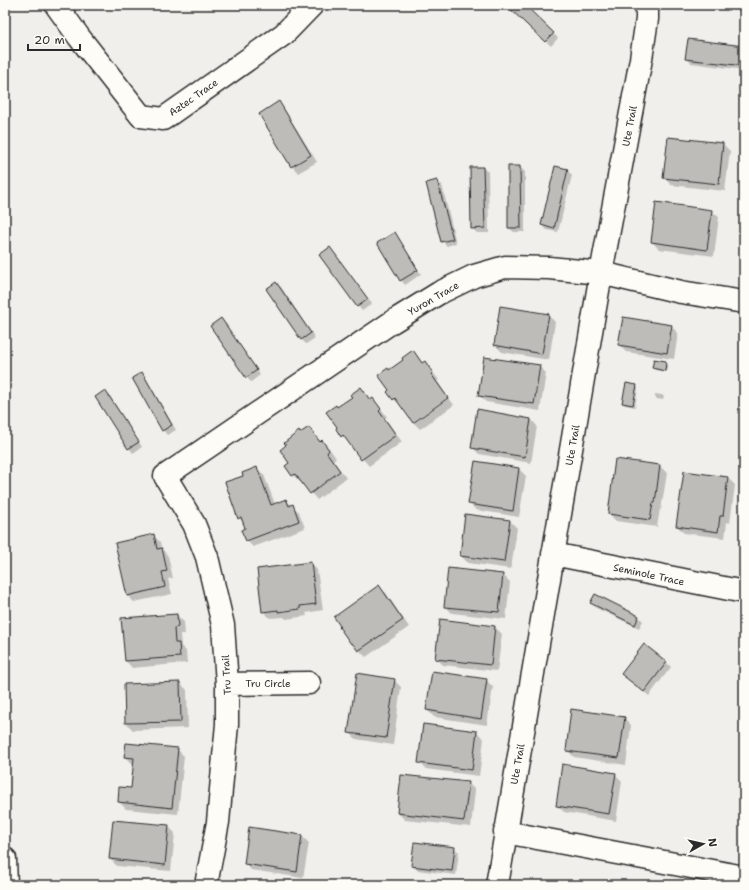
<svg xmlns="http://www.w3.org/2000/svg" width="749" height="890" font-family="'Shantell Sans',sans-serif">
  <rect width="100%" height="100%" fill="#f0efeb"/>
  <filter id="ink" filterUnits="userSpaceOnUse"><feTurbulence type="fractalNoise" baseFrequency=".025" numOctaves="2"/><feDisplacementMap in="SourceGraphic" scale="8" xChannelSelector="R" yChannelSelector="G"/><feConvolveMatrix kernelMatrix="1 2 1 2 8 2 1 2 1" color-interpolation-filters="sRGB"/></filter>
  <g filter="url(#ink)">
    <path fill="#0003" d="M446,5h12l-9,3z
      M508,5h15l35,33 -7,8z
      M744,47v23l-53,-7 -5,-5z
      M279,103l6,7 32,52 -19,11 -6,-7z
      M723,144l7,7 -5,40 -54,-6 -7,-7z
      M509,167h11l5,5v60h-11l-5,-4z
      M483,168l5,4 1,61h-12l-5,-5z
      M567,170l5,5 -14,57 -11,-2 -5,-5z
      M437,181l5,4 14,58 -9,3 -5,-5z
      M657,203l55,8 7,6 -5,39 -55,-7 -7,-7z
      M395,234l4,4 22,36 -16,11 -4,-5z
      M334,253l38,51 -10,7 -4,-5z
      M276,283l5,4 34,51 -9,6 -4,-4 -35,-51z
      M548,315l7,7 -6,38 -47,-8 -7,-7z
      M221,320l5,4 34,51 -9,7 -5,-5z
      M671,326l7,7 -4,26 -48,-7 -7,-7z
      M412,351l11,13 2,-1 6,7 8,10 -2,1 11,16 -35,25 -12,-17 -7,-6 -4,-9 -1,-19 15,-11z
      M666,362l2,2 -2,8 -11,-2 -2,-2z
      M539,366l7,7 -6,38 -54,-9 -7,-7z
      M142,373l4,5 30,52 -9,5 -4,-5z
      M636,386l2,2 -3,19 -10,-2 -2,-2z
      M361,388l10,13 2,-1 7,7 7,10 -2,1 17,24 -33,24 -32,-37 1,-2v-19l15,-11z
      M105,391l5,5 32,51 -9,6 -4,-5z
      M655,394l7,1 2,2 -1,3 -6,-1 -2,-2z
      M449,398l5,7 -34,24 -6,-6z
      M531,419l6,7 -6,37 -52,-9 -7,-7z
      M308,428l13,14h1l7,6 7,10 -3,2 13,18 -29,22 -16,-19 -1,1 -7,-7 -2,-12 9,-29z
      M476,462l43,7 7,7 -7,41 -43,-7 -7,-7z
      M660,466l7,7 -6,37 -1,-1 -3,18 -41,-6 -7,-7z
      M257,468l7,7 11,29 11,-4 13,12 6,16 -52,19 -7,-7 1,-11 -2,-5 -6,-6 5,-42z
      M685,472l43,6 7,7 -5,38 -3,-1 -2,16 -41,-5 -7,-7z
      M510,521l7,7 -6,41 -43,-6 -7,-7z
      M153,535l7,7 2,7 6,7 5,22 -5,1 4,15 -38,8 -7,-7z
      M311,563l6,7 6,40 -17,3 1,3 -21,3 -2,-2 -14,1 -7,-7z
      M503,575l7,7 -4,37 -54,-6 -7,-7z
      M379,587l7,6 23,34 -43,30 -14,-14z
      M592,603l46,13 5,5 -4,7 -43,-20z
      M177,615l7,7 1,12h-5l1,12 5,5 1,12 -55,5 -6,-7z
      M495,627l7,7 -5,37 -54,-6 -7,-7z
      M666,662l5,5 -22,29 -23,-19z
      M394,680l7,7 -8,58 -37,-6 -7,-7z
      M486,680l7,7 -6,38 -53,-8 -7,-7z
      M180,683l7,7 1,38 -55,2 -7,-7z
      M624,718l7,7 -5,40 -52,-8 -7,-7z
      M423,725l54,7 7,7 -5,37 -53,-7 -7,-7z
      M177,749l7,7 -6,58 -52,-5 -7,-7 13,-13 2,-25h-2l-7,-7z
      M615,774l7,7 -6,40 -52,-9 -7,-7z
      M468,783l7,7 -4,37 -66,-7 -7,-7z
      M168,826l7,7 -4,38 -54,-5 -7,-7z
      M302,836l7,7 -6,35 -52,-8 -6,-7z
      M454,848l5,4 -3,23 -39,-5 -5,-4z"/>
    <path fill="#bdbcb8" stroke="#2b2b2b" d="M506,5h19l29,28 -9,9z
      M688,39l56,7v20l-59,-7z
      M279,101l32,54 -20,12 -32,-53z
      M668,137l55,6 -4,41 -56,-6z
      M508,166h12l1,62h-13z
      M555,166l13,3 -14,60 -13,-4z
      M470,167h13l2,61 -14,1z
      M437,180l16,59 -12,3 -15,-59z
      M656,202l56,8 -5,40 -56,-8z
      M395,232l23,38 -18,11 -23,-38z
      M330,247l38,52 -11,8 -38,-52z
      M276,282l35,51 -10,7 -35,-51z
      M500,306l49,8 -7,40 -48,-9z
      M623,317l49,8 -5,28 -49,-8z
      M221,318l36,52 -11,8 -36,-52z
      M413,350l9,13 3,-2 8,12 -2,1 17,24 -35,25 -18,-25 -2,2 -6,-8 2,-2 -11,-15 10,-7 1,2 14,-10 -1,-2z
      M484,357l56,8 -6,39 -56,-8z
      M654,359l12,2 -1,10 -13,-3z
      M142,372l30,53 -10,6 -30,-53z
      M626,383l11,2 -4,20 -11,-2z
      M361,387l9,13 3,-2 8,11 -2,2 17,24 -35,25 -18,-25 -2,2 -5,-8 1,-2 -11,-15 10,-7 1,2 15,-10 -2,-2z
      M105,390l34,52 -11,7 -33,-52z
      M477,409l54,10 -6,38 -54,-9z
      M309,427l11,15 2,-2 7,10 -2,3 13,18 -30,23 -15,-20 -3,2 -7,-10 4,-3 -9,-13 6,-5 -2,-2 15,-12 1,2z
      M615,459l45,6 -5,38h-2l-3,17 -42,-6z
      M475,461l44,7 -6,43 -45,-7z
      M257,467l14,38 15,-6 3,7 4,-2 6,17 -53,20 -5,-11 4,-2 -4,-11 -3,2 -13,-37 18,-6 -1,-3z
      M684,471l44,6 -5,39h-3l-2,16 -42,-6z
      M465,514l45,6 -6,42 -44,-6z
      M154,534l3,15 5,-1 5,23 -5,1 3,15 -38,9 -12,-53z
      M311,562l5,42 -16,2v3l-22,3v-2l-16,2 -5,-43z
      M448,568l55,6 -4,38 -55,-5z
      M379,585l24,35 -45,31 -6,-8 -1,1 -12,-17 1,-1 -6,-9z
      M595,594l44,22 -4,9 -45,-22z
      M177,614l1,13 -4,1 1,15h4l1,14 -55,4 -4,-43z
      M440,619l55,7 -4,39 -56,-6z
      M644,644l23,18 -23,30 -23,-18z
      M432,671l55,8 -6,40 -55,-9z
      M357,673l38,6 -9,59 -38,-5z
      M180,682l1,40 -56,1 -1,-39z
      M571,709l54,8 -6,41 -53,-7z
      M423,724l54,7 -5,39 -54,-7z
      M126,743l52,5 -6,60 -54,-6 1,-15 12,1 3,-30 -10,-1z
      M562,764l54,9 -7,41 -53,-8z
      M401,775l68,7 -5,39 -67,-8z
      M113,820l56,5 -4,40 -56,-6z
      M249,827l53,8 -5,37 -53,-8z
      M414,842l41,5 -3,24 -41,-5z"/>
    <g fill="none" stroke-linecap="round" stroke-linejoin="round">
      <g stroke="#2b2b2b" stroke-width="25">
        <path id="minor" d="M56,5l23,32 62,79 22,3 121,-85 28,-29
          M553,554l191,38
          M227,684l82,-1
          M505,832l239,45
          M5,859l1,26
          M206,885l12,-63 9,-98v-40l-4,-59 -16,-68 -13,-33 -29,-48 227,-154 47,-29 35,-17 31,-9 44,1 52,5 80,19 63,10
          M497,885l104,-612 40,-214 6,-40v-14"/>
      </g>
      <use href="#minor" stroke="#fdfcf7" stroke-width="22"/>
    </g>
  </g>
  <g text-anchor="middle" stroke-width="3.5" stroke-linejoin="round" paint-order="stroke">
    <g font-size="10" fill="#2b2b2b" stroke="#fdfcf7">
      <text transform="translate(193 97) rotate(-35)" y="4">Aztec Trace</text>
      <text transform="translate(629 126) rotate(-79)" y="4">Ute Trail</text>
      <text transform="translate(433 298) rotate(-30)" y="4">Yuron Trace</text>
      <text transform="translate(572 445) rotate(-80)" y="4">Ute Trail</text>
      <text transform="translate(649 574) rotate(12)" y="4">Seminole Trace</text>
      <text transform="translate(226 675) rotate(-93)" y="4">Tru Trail</text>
      <text x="268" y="687">Tru Circle</text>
      <text transform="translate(517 764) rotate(-80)" y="4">Ute Trail</text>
    </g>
  </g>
  <rect width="749" height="890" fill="none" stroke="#fdfcf7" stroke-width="20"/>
  <rect x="10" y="10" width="729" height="870" fill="none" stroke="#2b2b2b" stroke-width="1.5" filter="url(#ink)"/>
  <g transform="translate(703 844) rotate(82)" stroke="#fdfcf7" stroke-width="3" paint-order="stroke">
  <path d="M0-3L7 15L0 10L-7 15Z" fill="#2b2b2b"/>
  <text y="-6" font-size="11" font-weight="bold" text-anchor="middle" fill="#2b2b2b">N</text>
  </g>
  <path d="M28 44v6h52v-6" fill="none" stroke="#2b2b2b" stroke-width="2"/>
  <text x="34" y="44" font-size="12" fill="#2b2b2b" stroke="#fdfcf7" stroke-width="3" paint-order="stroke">20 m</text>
</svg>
